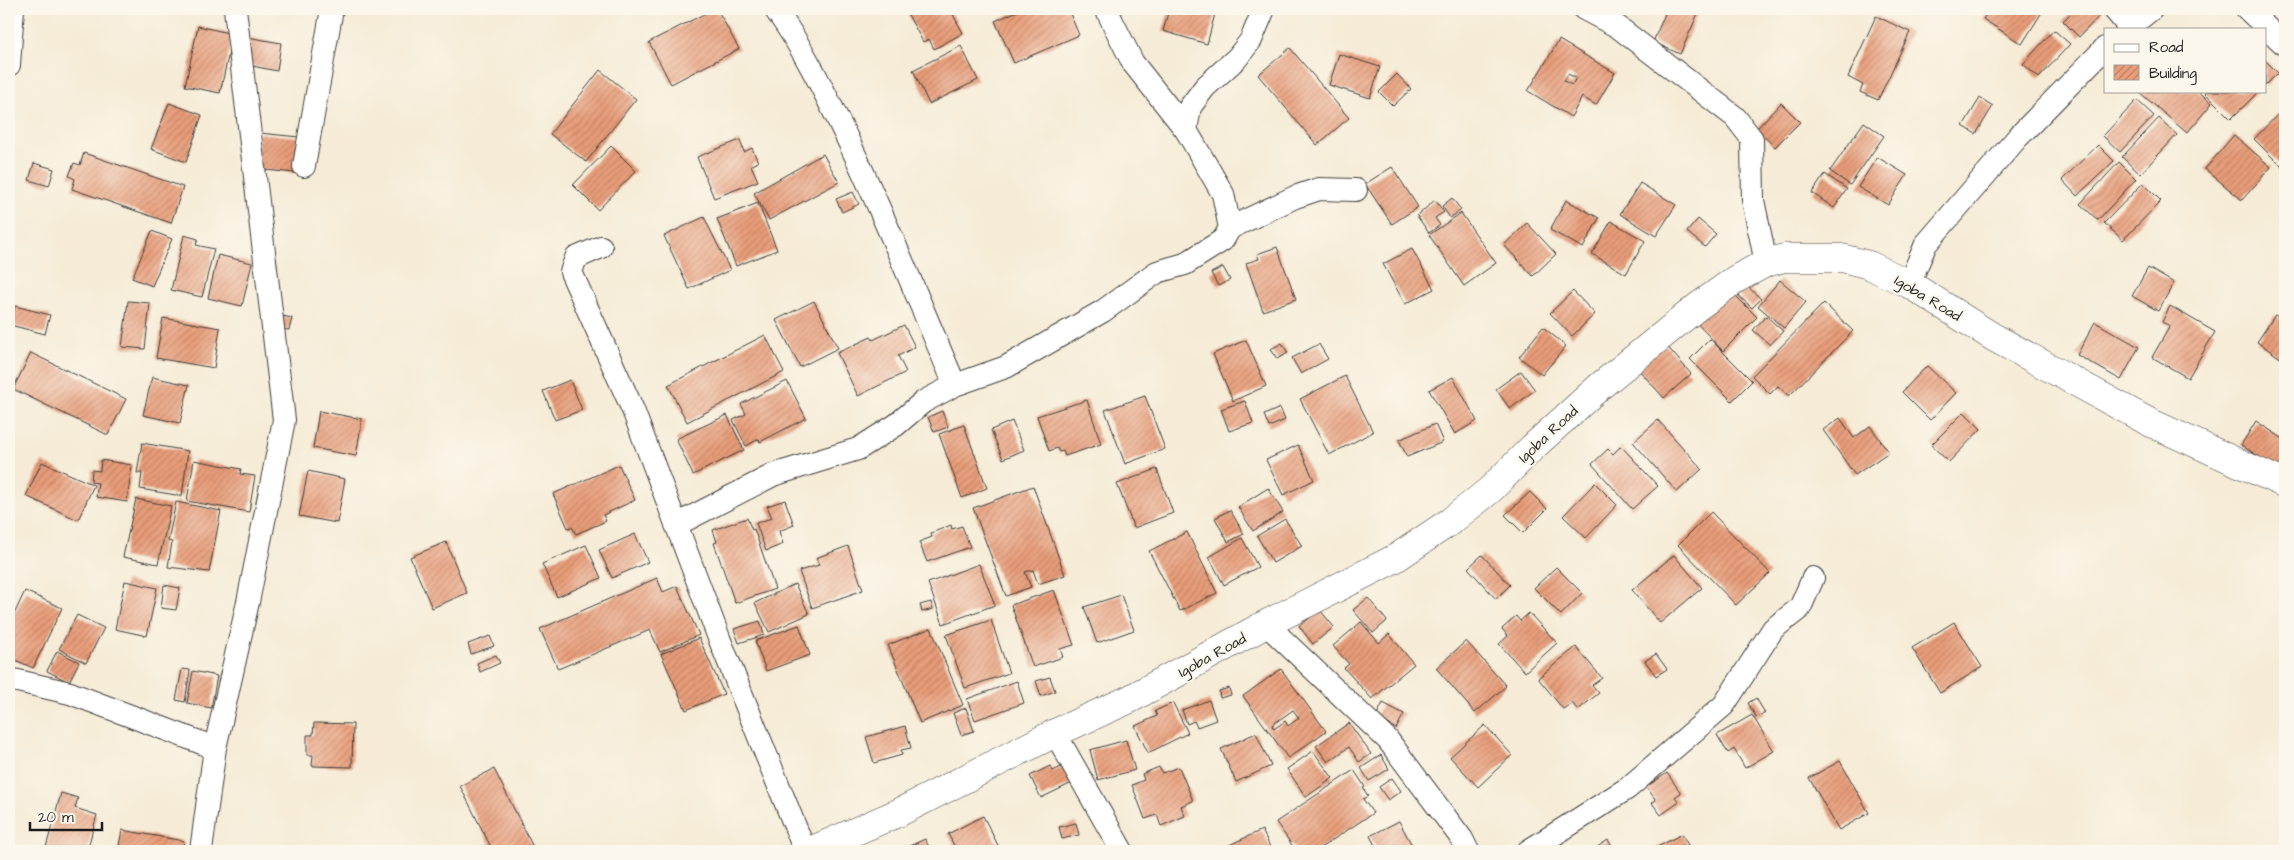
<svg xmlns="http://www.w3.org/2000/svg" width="2294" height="860" font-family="'Architects Daughter',sans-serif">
  <defs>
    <pattern id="building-hatch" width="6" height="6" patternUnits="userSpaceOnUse" patternTransform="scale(1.25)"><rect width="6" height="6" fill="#e99d79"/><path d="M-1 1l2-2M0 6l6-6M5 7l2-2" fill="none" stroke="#bc7f62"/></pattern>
  </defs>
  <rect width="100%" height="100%" fill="#fbf7ec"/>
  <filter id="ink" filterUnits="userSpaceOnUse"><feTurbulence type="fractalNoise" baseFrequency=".02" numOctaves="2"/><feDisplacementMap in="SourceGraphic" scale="10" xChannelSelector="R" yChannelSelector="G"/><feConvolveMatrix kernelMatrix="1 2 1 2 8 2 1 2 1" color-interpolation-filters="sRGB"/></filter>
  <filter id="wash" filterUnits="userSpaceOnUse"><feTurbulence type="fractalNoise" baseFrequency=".0096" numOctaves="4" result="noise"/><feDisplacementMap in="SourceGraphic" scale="20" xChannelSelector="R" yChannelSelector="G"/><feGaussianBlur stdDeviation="1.12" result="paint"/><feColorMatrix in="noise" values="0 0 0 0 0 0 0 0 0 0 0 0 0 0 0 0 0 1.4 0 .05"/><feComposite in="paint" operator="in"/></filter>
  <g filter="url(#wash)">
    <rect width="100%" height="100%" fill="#f5ebd6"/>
    <g id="blocks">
      <path fill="url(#building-hatch)" fill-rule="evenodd" d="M714,9h3l22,40 -68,35 -22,-42z
        M912,9h38l13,24 -29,16 -5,-10 -6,3 -16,-29z
        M1022,9h46l11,26 -65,28 -19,-42z
        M1169,9l47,1 -9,34 -44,-13z
        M1667,9h33l-20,45 -27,-12z
        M1990,9h54l-22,35 -39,-25z
        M2075,9h24l3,4 -23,24 -16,-16z
        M1876,16l34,16 -32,68 -18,-8 3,-7 -15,-8z
        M198,26l35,8 -13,59 -35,-7z
        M2054,30l16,14 -31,34 -16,-14z
        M247,37l34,6 -4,28 -35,-7z
        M1559,40l56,33 -19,32 -14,-8 -11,20 -43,-26zM1568,74l8,4 -4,7 -8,-4z
        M961,46l17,34 -49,24 -16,-34z
        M1290,48l59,70 -32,27 -59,-70z
        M1339,54l41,13 -10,31 -41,-13z
        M2265,60l13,13 -13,13z
        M600,70l36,29 -50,63 -36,-28z
        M1397,74l14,15 -18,17 -14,-14z
        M2138,91h60l14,12 -25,30z
        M2207,91h52l-28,28 -26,-26z
        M1980,98l13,8 -17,28 -13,-8z
        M2137,100l17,16 -34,36 -17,-16z
        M169,103l33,12 -16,47 -35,-13z
        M1781,103l19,19 -25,25 -19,-18z
        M2285,107v59l-2,2 -29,-29z
        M2159,118l18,17 -37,39 -18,-17z
        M1864,122l20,14 -34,49 -20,-14z
        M259,133l40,4 -4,36 -39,-4z
        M2234,135l37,32 -29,33 -37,-31z
        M740,140l4,12 8,-4 6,14 -7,3 7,16 -44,17 -17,-41z
        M2098,145l16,16 -37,35 -15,-16z
        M611,146l25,25 -38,39 -25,-25z
        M84,153l99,34 -12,36 -99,-34 3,-10 -6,-3 5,-13 6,2z
        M823,154l16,28 -70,38 -15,-27z
        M1877,157l30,18 -19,30 -30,-18z
        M2119,162l17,17 -38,41 -18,-16z
        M34,163l20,6 -5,17 -20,-6z
        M1392,167l26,40 -26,17 -27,-40z
        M1825,174l22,15 -13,19 -22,-15z
        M1640,183l36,22 -20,31 -36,-22z
        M2143,183l18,18 -38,39 -19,-17z
        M853,192l6,12 -17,8 -6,-13z
        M1452,198l9,12 -11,8 -8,-12z
        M1435,200l9,12 -9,6 5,7 -11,8 -12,-17z
        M1566,200l33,18 -16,30 -33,-18z
        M758,203l19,47 -41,16 -19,-47z
        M1461,213l35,50 -32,23 -35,-51z
        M704,217l26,53 -41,19 -25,-53z
        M1698,219l18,15 -11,13 -18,-15z
        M1611,221l34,20 -19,33 -34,-20z
        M1527,223l29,31 -23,22 -29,-31z
        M152,231l20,8 -20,47 -20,-8z
        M184,235l14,4 -2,6 18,4 -12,48 -31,-7z
        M1277,247l19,52 -33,12 -17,-48 13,-4 -2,-5z
        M1412,249l22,40 -29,15 -22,-40z
        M218,255l34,8 -10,43 -34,-8z
        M1223,267l7,13 -12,6 -7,-13z
        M2148,268l26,15 -16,28 -26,-15z
        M1780,280l26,22 -22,26 -26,-22z
        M1746,285l15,14 -9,9 -15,-14z
        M1727,287l30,30 -34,34 -30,-32z
        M1573,291l22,23 -23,22 -22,-23z
        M128,301l22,2 -5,46 -23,-2z
        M814,301l24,47 -38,19 -24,-47z
        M1824,303l29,28 -64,65 -11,-10 -8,8 -18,-18z
        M15,306l35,9 -5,19 -35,-9z
        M2170,306l45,26 -27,46 -36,-21 18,-31 -8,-4z
        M277,315l15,3 -3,12 -14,-2z
        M2275,315l10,7v39l-28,-19z
        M1766,316l17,15 -13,14 -17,-15z
        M163,318l57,10 -6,40 -58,-10z
        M2095,322l44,25 -18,33 -44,-25z
        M904,325l11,22 -17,9 8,16 -48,24 -21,-43 34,-16 2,3z
        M1543,327l23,19 -24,29 -23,-18z
        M765,335l19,37 -97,50 -19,-37z
        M1710,339l42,42 -20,20 -42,-42z
        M1246,340l20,46 -33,15 -20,-47z
        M1282,343l6,10 -11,6 -6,-10z
        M1319,344l9,15 -27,15 -9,-16z
        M1666,345l25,29 -27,24 -26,-29z
        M31,353l95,46 -18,36 -95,-46z
        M1927,366l29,27 -26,27 -28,-28z
        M1521,371l14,19 -25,19 -14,-20z
        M1345,376l28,56 -44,23 -29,-56z
        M152,377l37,8 -9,38 -37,-8z
        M1453,377l24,44 -22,13 -26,-44z
        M570,380l12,30 -27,10 -12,-29z
        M787,381l19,37 -46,24 -1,-3 -13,7 -13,-26 13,-6 -5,-10z
        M1145,396l20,53 -40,15 -20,-54z
        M1087,400l14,44 -36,12 -2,-5 -4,1 -2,-4 -8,3 -12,-35z
        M1245,401l8,22 -24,8 -8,-22z
        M1280,408l5,12 -16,7 -5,-12z
        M319,411l43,8 -6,37 -43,-8z
        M942,411l6,16 -14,5 -6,-15z
        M1964,412l17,17 -32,33 -18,-17z
        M727,415l17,35 -51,25 -17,-36z
        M1840,418l14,20 16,-12 19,26 -34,23 -32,-45z
        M1658,420l44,49 -25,23 -44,-50z
        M1012,421l12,29 -21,9 -12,-29z
        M2256,421l29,19v28l-2,4 -42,-27z
        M1435,424l8,18 -36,15 -8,-17z
        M964,425l23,63 -25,10 -23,-64z
        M142,443l46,8 -6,45 -42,-7 2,-16h-5z
        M1298,445l16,35 -31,15 -17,-35z
        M1621,446l37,40 -26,23 -40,-45 16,-15 5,5z
        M101,460l31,5 -5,37 -31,-5 2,-14 -7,-1 1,-12 8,1z
        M194,460l47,9 -1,5 15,2 -6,36 -62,-11z
        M42,462l52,23 -16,35 -52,-24z
        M619,465l16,35 -32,15 3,6 -30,13 -4,-7 -4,1 -15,-34z
        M1157,469l16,44 -39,15 -17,-44z
        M308,471l37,8 -8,44 -38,-7z
        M1595,483l22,22 -31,33 -23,-22z
        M1033,486l32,89 -27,9 -5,-14 -8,2 6,15 -25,9 -33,-88z
        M1268,488l15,24 -30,19 -15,-24z
        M1530,492l17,17 -24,24 -18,-18z
        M136,499l35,7 -13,58 -35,-7z
        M785,500l9,25 -15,6 4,13 -17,7 -10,-28 16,-5 -5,-12z
        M176,502l45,9 -12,61 -41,-5 4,-25 -4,-1z
        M1230,510l14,24 -16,8 -13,-24z
        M1711,512l59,61 -34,32 -58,-60z
        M747,518l5,12 2,-1 21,60 -40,14 -21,-60 3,-1 -4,-12z
        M1285,519l17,27 -29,17 -16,-27z
        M951,525l1,4 10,-3 8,21 -43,15 -8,-20 13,-5 -1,-4z
        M1187,532l30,61 -37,18 -31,-60z
        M635,534l13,28 -36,16 -13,-28z
        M1242,538l16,29 -34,18 -15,-28z
        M446,542l21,51 -35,15 -22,-51z
        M586,545l15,33 -44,19 -15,-33z
        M848,546l15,44 -51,18 -13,-37 20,-6 -3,-7z
        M1482,555l28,30 -14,14 -28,-31z
        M1674,555l28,33 -42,35 -28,-33z
        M979,564l16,41 -52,19 -15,-41z
        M1556,567l26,26 -21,22 -27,-27z
        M657,578l6,14 14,-6 22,49 -39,17 -10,-22 -92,39 -18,-40z
        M125,581l32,7 -10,48 -32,-7z
        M795,584l14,30 -40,18 -14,-29z
        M164,585l16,3 -4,22 -15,-2z
        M1054,590l20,55 -14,4 3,8 -30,10 -22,-62z
        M25,591l37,17 -29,60 -24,-11v-32z
        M1121,595l13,35 -37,13 -13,-36z
        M1368,598l19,23 -14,12 -20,-23z
        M931,602l2,7 -11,3 -2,-7z
        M1320,610l14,17 -21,17 -14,-18z
        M1529,613l28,30 -32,29 -26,-28 9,-8 -6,-7 14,-13 4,5z
        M77,615l27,13 -18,35 -27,-14z
        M991,620l18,53 -44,15 -19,-53z
        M760,621l4,14 -25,8 -5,-14z
        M1361,622l18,21 10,-9 25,30 -42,35 -28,-31 5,-4 -16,-18z
        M1954,622l28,45 -42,26 -28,-45z
        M799,625l11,30 -44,16 -11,-30z
        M931,628l32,77 -43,18 -32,-78z
        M490,636l4,10 -23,8 -3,-10z
        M699,638l25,56 -38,16 -25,-56z
        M1466,641l40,45 -31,27 -39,-45z
        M1576,647l26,31 -10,7 7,8 -21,17 -6,-7 -9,6 -25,-31z
        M57,651l22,11 -10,20 -22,-11z
        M1656,654l11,15 -11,7 -11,-15z
        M496,655l4,8 -20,9 -3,-9z
        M182,669l8,1 -5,32 -9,-2z
        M1281,669l45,62 -38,27 -45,-62zM1293,710l6,8 -11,8 -3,-5 -11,8 -2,-4z
        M193,671l24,5 -6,32 -24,-5z
        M1050,677l5,14 -14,5 -5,-15z
        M1017,681l7,22 -49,17 -8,-21z
        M1229,688l2,7 -11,3 -1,-7z
        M1756,698l9,15 -9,4 -8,-14z
        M1209,700l7,20 -19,7 -3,-6 -7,3 -5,-14z
        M1173,703l15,30 -40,20 -13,-27 22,-10 -2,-5z
        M1383,703l21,11 -8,15 -20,-13z
        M966,708l8,23 -13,4 -8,-22z
        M1752,715l22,36 -29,17 -11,-19 -6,4 -11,-18z
        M314,723l39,1 -1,43 -40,-1 1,-11h-6v-20h6z
        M1349,723l22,31 -12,8 -10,-15 -21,15 -12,-16z
        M1485,725l27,30 -34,32 -28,-30z
        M905,726l6,22 -10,2 1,5 -28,8 -8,-26z
        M1256,733l15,33 -35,16 -15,-33z
        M1126,740l9,30 -37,10 -8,-30z
        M1313,751l20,27 -27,19 -19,-28z
        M1381,755l8,14 -20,12 -8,-13z
        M1840,761l29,52 -30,17 -30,-52z
        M1065,765l9,17 -33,16 -11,-22 20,-10 3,5z
        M1159,767l3,6 17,-6 14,34 -12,5 4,10 -24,10 -4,-11 -12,4 -13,-34 12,-5 -2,-6z
        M494,769l41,82h-42l-33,-65z
        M1354,770l11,17 -2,1 5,8 -5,3 10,14 -57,38h-20l-20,-29z
        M1667,773l14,20 -6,4 4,5 -18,13 -9,-12 4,-3 -10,-13z
        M1392,778l9,13 -13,9 -9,-13z
        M61,793l17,5 -3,10 22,7 -10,36h-42z
        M983,816l18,35h-44l-9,-17z
        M1399,821l16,30h-37l-8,-15z
        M1076,823l3,12 -17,4 -3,-12z
        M122,830l62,11 -2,10h-64z
        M1262,830l10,21h-56z
        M1682,834l9,17h-41z
        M925,839l6,12h-26l-2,-2z
        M1608,840l7,11h-24z"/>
    </g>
  </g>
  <g filter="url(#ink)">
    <use href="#blocks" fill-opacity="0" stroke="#3d3b38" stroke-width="1"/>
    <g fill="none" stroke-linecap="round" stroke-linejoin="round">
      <g stroke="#3d3b38" stroke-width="24">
        <path id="street" d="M775,9c29,40 50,84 72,129 39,81 72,164 108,247
          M1106,9l27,54 53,67 37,64 7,34
          M1584,9l34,18 117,90 17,22 1,61 13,63
          M2114,9l15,18
          M2247,9l38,36
          M2127,29l25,-20
          M9,65l4,-56
          M1186,130l4,-23 15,-20 32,-29 14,-18 13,-31
          M304,166l28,-157
          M601,247l-25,11 -5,14 62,138 86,228 86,213
          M1909,284l17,-40 92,-107 87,-89
          M676,525l97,-50 85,-26 38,-24 27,-23 32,-17 51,-18 97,-56 54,-39 28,-8 38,-24 7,-12 65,-31 24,-8 37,1
          M1266,624l122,116 74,99 6,12
          M9,679l61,14 145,55
          M1055,733l67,118
          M201,851l14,-103 33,-146 36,-182 -49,-411
          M1528,851l100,-63 96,-83 49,-76 27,-21 13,-30"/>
      </g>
      <g stroke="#3d3b38" stroke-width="29">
        <path id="secondary" d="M810,851l90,-39 155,-79 75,-34 136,-75 130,-66 55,-37 39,-31 43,-43 66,-60 97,-79 40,-29 30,-16 18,-5h58l27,7 40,19 84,53 156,85 136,62"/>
      </g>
      <use href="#street" stroke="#fff" stroke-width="22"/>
      <use href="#secondary" stroke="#fff" stroke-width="28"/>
    </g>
  </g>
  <g text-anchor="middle" stroke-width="4.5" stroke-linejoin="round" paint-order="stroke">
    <g font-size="15" fill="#1c1c1c" stroke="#fbf7ec">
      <text transform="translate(1928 298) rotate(31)" y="5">Igoba Road</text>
      <text transform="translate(1548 434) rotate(-43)" y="5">Igoba Road</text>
      <text transform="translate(1212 655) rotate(-29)" y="5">Igoba Road</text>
    </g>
  </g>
  <rect width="2294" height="860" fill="none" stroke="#fbf7ec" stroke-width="30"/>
  <rect x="2104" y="28" width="162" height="65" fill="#fbf7ec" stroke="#a29f99"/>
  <rect x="2114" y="44" width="25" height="8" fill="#ffffff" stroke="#a29f99"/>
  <text x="2149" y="52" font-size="15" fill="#1c1c1c">Road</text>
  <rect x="2114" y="65" width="25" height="15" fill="url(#building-hatch)" stroke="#a29f99"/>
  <text x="2149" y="78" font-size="15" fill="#1c1c1c">Building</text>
  <path d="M30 822v8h72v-8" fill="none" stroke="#1c1c1c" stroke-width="2.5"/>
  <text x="38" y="822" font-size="15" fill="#1c1c1c" stroke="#fbf7ec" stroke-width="4" paint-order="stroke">20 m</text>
</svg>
